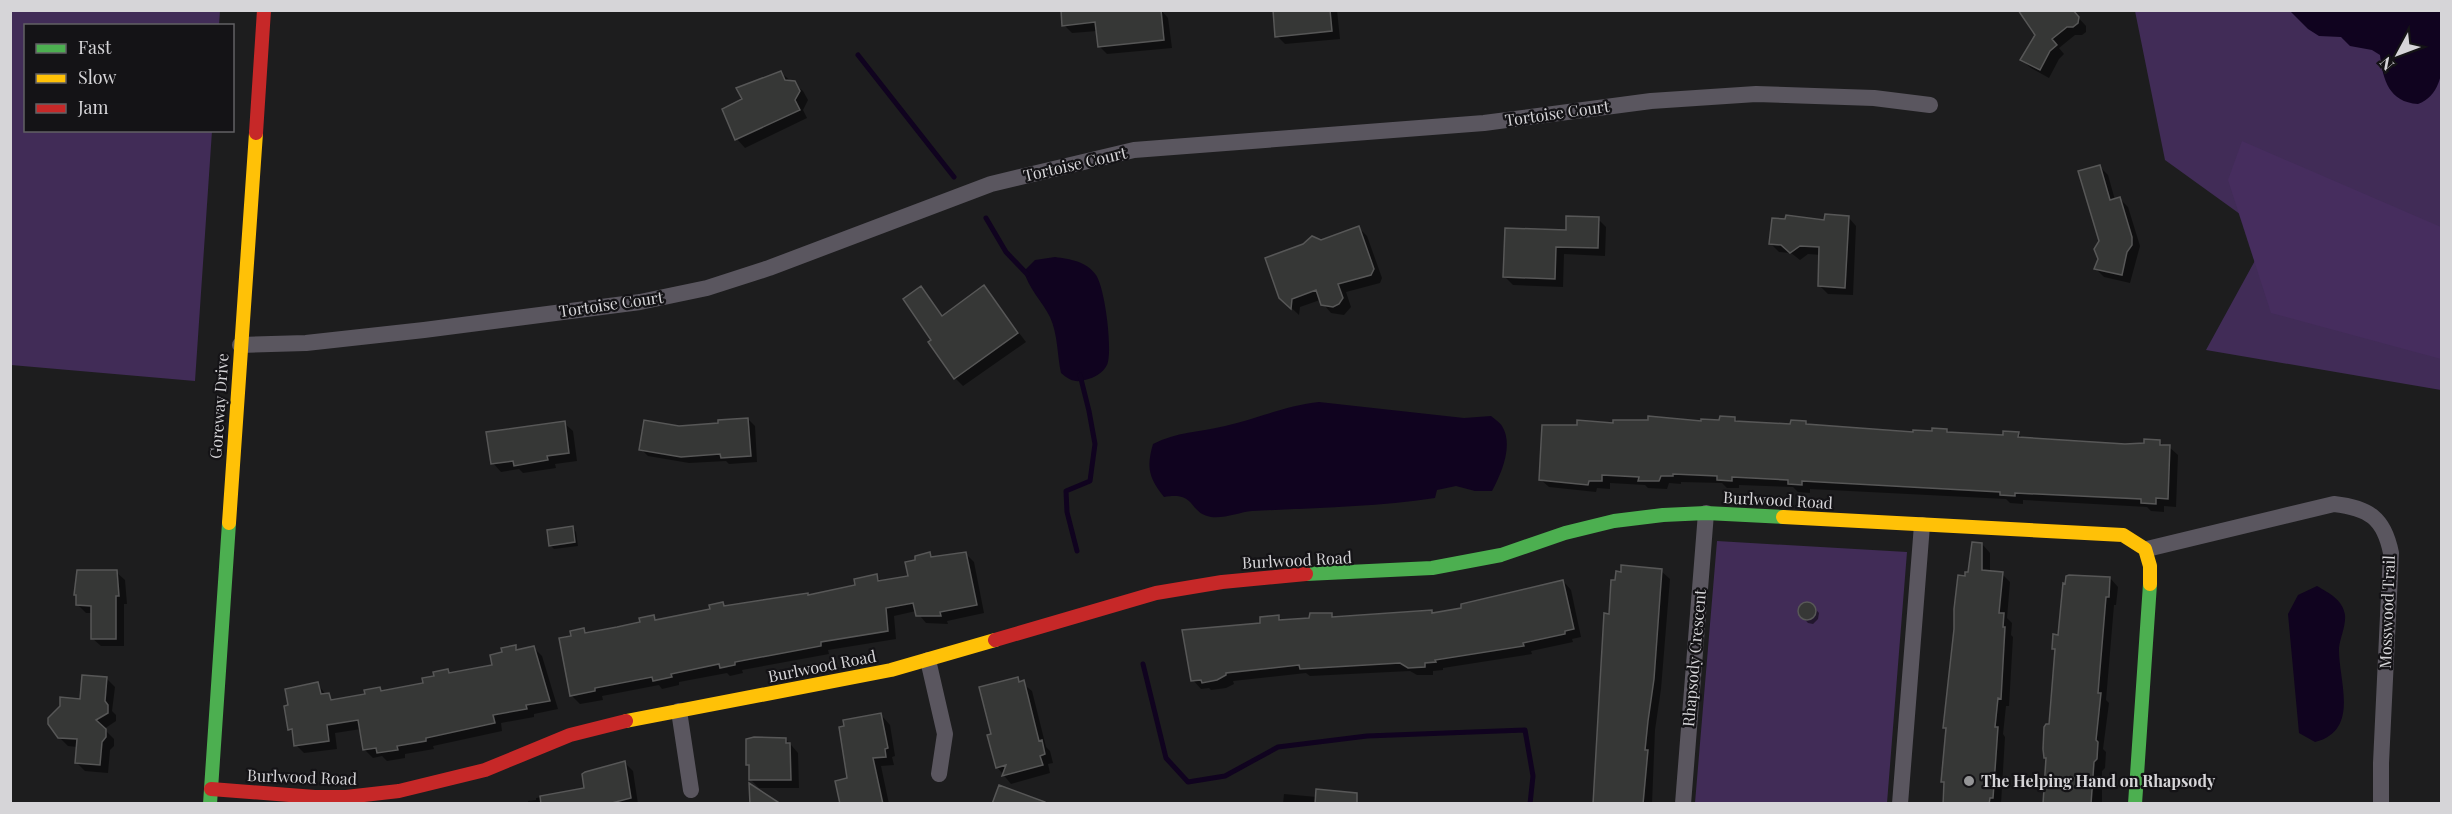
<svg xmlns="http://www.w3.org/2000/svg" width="2452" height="814" font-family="'Playfair Display',serif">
  <rect width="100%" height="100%" fill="#1d1d1e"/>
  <path fill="#412c57" d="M10,11h210l-1,14 -193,1v104l186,1 -17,250 -184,-16z
    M2135,11h306v379l-235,-40 63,-115 -104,-75z
    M1717,541l190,11 -20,251h-192z"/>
  <path fill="#462d5e" d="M2242,141l199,86v132l-170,-46 -43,-133z"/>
  <path fill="#10031f" d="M2290,11h151c1,28 11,81 -23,93 -29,-2 -35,-24 -38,-49l-8,-5 -22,-4 -9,-9 -22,-1 -11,-7z
    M1055,257c15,2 31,4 41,18 9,13 17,76 11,90 -4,8 -13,13 -22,15 -10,3 -16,0 -24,-7 -4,-19 -3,-38 -11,-56 -8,-16 -22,-29 -26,-46l11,-11z
    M1319,402l145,16 27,-2c4,3 9,7 11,10 12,19 -1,48 -10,65h-17l-19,-5 -19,4 -2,8c-60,9 -122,10 -183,13 -12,1 -28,8 -41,6 -23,-4 -14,-26 -47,-20 -15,-19 -18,-29 -11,-53 23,-12 47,-12 72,-18 32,-7 62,-21 94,-24z
    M2317,586c12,7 26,14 28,29 1,11 -5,23 -6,33 -1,32 22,82 -24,94l-16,-9 -11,-119 10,-19z"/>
  <path fill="#0007" d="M1161,10l7,8 4,30 -65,6 -8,-8 -2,-15 -25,2 -8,-8z
    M1274,10h63l3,29 -55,5 -8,-8z
    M2017,10l56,2 13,14v6l-4,3h-7l-16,13 5,6 -5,5 -10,19 -18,-10 -9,-8 15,-26z
    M780,72l23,19 5,9 -5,10 4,8 -62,30 -8,-9 -13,-30 20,-9z
    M2099,166l9,9 7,25 4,-2 9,9 12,39 -10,37 -26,-6 -8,-8 4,-10 1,-18z
    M1848,217l8,9 -3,69 -25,-1 -9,-9 2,-30 -13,-1 -8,6 -9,-7 -12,-1 -8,-8 54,-22z
    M1598,219l8,8 -1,29 -41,-2 -1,33 -50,-2 -8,-8 62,-45z
    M1359,228l8,8 15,42 -2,5 -34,9 5,15 -7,8 -13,-2 -11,-13 -20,7 -1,8 -19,-18 41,-56z
    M984,287l42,55 -63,44 -8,-8 -21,-38 -13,-52 23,29z
    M1735,418l4,5 53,2 13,-2 4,3 106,8 32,-4 4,4 53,3 14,-4 5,6 67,2 7,3 48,1 14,-4 5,5 5,1 9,8 -2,52 -12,-1v6l-13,-1 -4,-4 -124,-7v4l-13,-1 -4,-4 -196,-10v4l-12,-1 -5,-5 -54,-2v3h-12l-5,-5 -41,-1v2l-12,-1 -2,6 -19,-1 -3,-3 -35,-2v6l-13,-1 -1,4 -47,-5 -9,-8 74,-55 88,-1z
    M748,419l7,7 2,36 -28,2 -3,-3 -37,2 -41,-7 -7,-7 38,-22 41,-3z
    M564,423l9,8 4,30 -22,3 1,4 -33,5 -4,-4 -18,3 -8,-9z
    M573,528l3,4 2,14 -24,3 -4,-4z
    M1982,544l8,9v20l12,1 8,8 -3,36 5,5 -1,12 2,2 -4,69h-3l-3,28 2,3 -4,67h-59l5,-74 -2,-2 22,-151z
    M930,554l4,4 32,-4 8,8 10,51 -37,8 1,3 -22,-1 -10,-12 -22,5 2,23 -68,11 1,4 -87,16 1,3 -13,3 -3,-3 -48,9v3l-17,4 -3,-4 -57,11 1,4 -23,4 -9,-9 1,-58 12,-7 4,4 54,-11 12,-6 4,4 54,-10 11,-7 4,4 111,-17 19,-5 19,-10 6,6 27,-5 8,-16z
    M1661,571l9,8 -9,110 -6,41 -3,74h-57l15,-189z
    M116,572l9,8 2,24h-3v42h-23l-9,-8v-25h-6l-8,-8v-8l-3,-2z
    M2110,578l8,9 -2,18h-2l-8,95 3,3 -6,46 3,3 -1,16 -3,3v33h-58l3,-45 -2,-1 11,-107 -3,-3 6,-12z
    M1563,581l8,9 10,47 -9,2 1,3 -42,9 1,3 -89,14v2l-10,1v4h-16l-7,-4 -100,5 -4,-3 -73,8 1,3 -8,4 -15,2 -2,-2 -8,1 -8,-9 68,-56 17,-8 5,5 27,-2 21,-5 4,4 96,-6 3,2 29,-5z
    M1804,603l7,1 8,9 -1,6 -5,5 -5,-1 -9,-10 1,-6z
    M515,647l4,4 15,-3 8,8 16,53 -24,5v3l-33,6 1,8 -69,15 1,3 -29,5v4l-18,3 -5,-5 -9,2 -9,-9 -3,-20 -26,4 2,16 -33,4 -8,-8 -2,-11 -5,-5 28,-46 9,12 9,6 31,-5 13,-7 4,3 42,-7 23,-14 3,3 43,-8z
    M106,678l9,9 -3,24 4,4v6l-12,8 10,10v7l-4,4 -2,23 -23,-2 -9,-9 1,-15 -9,-1 -9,-9 22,-37z
    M1017,679l15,12 14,56 4,4 3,12 -5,1 2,9 -39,11 -14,-17 -4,-32z
    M882,716l8,9 5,31 -3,1 2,8 -13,1 8,38h-46l6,-25 -9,-51 6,-1 -2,-6z
    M786,739l12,14 1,35h-40l-8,-8v-12l-3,-3z
    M625,763l8,8 5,33h-110v-3l8,-1v-2l49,-9z
    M1284,794l33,3 30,7h-64z"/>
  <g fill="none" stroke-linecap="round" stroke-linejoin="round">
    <path stroke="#10031f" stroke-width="5" d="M858,55l96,122
      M986,218l20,34 21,22
      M1077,551l-10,-39 -1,-21 24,-10 5,-37 -6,-33 -9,-36
      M1143,664l23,94 22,24 37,-6 53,-29 89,-11 158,-6 8,46 -3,28"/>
  </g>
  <path fill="#363736" stroke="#575757" stroke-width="1.5" d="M1061,10h100l3,30 -66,7 -3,-25 -33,4z
    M1273,10h57l2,21 -57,6z
    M2018,10h55l6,7 -1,6 -5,4h-6l-15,12 5,6 -7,6 -10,19 -20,-10 15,-25z
    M781,71l4,9 10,1 5,10 -5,9 5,10 -65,30 -13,-31 20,-10 -6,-11z
    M2100,165l10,35 10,-3 12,40v8l-5,7 -5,23 -28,-6 4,-10 -4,-10 5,-8 -21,-70z
    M1825,214l24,2 -4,72 -27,-2 1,-39 -19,-1 -10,7 -9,-8 -12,-1 3,-26 13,1 1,-4 38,5z
    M1566,216l33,1 -1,31 -42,-1 -1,32 -52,-2 2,-49 61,2z
    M1359,226l15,43 -3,6 -33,9 5,14 -4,6 -6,3 -12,-2 -5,-15 -24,9 -1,10 -12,-11 -14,-40 38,-14 9,-8 9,4z
    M984,285l34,48 -64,46 -26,-37 3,-2 -28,-41 18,-13 21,30z
    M1648,416l53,5v-2l18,1 1,-4 15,1v4l55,3 1,-4 15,1v3l107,8v-2l19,1v-3l15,1v3l56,3v-4l16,1 -1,5 107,7 19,-1v-4l16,1v5h10l-2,54 -12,-1v6l-15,-1v-4l-126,-6v3l-15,-1v-3l-198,-11v4l-14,-1v-4l-56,-3v4l-15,-1v-4l-44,-2v2h-12l-2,5h-21l1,-4 -37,-2v6h-13l-1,4 -49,-5 3,-55h35v-5l36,3v-3h35z
    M748,418l3,38 -30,2 -1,-4 -39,3 -42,-7 5,-30 35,6 39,-3v-3z
    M565,421l4,32 -22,3 1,4 -34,6 -1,-5 -22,3 -5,-32z
    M573,526l2,16 -26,4 -2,-16z
    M1972,542l10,1v27l21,2 -4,41h5l-1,14h2l-4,72 -3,-1 -3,29h3l-5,71h-3l-1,6h-46l1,-22h-3l5,-54h-3l11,-99v-20l4,-34 7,1v-4h3z
    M930,552l1,5 35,-5 11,53 -37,7 1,4h-25l-3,-13 -27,5 2,23 -67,11v4l-86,16v3l-15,3 -1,-4 -48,10 1,3 -19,4 -1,-4 -57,11v3l-25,5 -11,-58 12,-2 -1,-5 14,-3 1,5 32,-6 23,-5 -1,-4 15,-3 1,5 55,-11 -1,-4 14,-3 1,4 71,-11 13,-2v2l47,-10 -1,-6 23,-5 1,7 30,-5 -3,-14 10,-2v-4z
    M1621,565l41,4 -8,110 -6,42 -3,29h3l-5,54h-50l11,-191 5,1 2,-34h4l1,-9 5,1z
    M77,570h40l2,26h-3v43h-25v-33l-15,-1v-10h-2z
    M2069,575l41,2 -1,20h-3l-8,96h3l-5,47 2,2 -1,17 -3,3 -3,42h-48l3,-46h-2l-1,-9 1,-22 2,-3h3l6,-75h-3l1,-15 5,1 5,-52 2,1 1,-8z
    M1563,580l11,49 -9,2v3l-42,9 1,3 -89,14 1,2 -11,1v4l-17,1 -8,-5 -100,6 -1,-4 -73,8v2l-9,5 -15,3 -1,-3 -10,1 -9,-51 78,-7v-6l19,-2v5l30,-2 1,-5h22v4l100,-7v3l29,-5v-4z
    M1798 611a9 9 0 1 1 18 0a9 9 0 1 1-18 0Z
    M516,645v5l18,-4 16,55 -24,4 1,4 -34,6 2,8 -69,15v3l-29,5 1,4 -21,3 -1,-5 -13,2 -5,-30 -31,5 2,16 -35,5 -2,-17 -4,1 -4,-24 4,-1 -3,-16 33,-7 3,12 8,-1 2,7 34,-6 -1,-4 16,-3 1,4 42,-8 -1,-5 12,-2 -1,-4 15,-3 1,4 43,-8 -2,-10 12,-3 -1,-4z
    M82,675l25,2 -2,24 3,4v8l-12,7 10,9v8l-4,5 -2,23 -25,-2 2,-24 -19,-1 -10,-14v-6l12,-12v-9l20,2z
    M1018,677l1,5 5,-2 15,61 3,-1 3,14 -5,2 3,9 -41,11 4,-11 -10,3 -9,-33 4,-1 -12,-47z
    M881,713l7,35 -3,1 1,8 -13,1 10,46h-43l-5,-23 12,-3 -8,-51 5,-1 -1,-6z
    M754,737l32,1v5h4l1,37h-42v-15h-3v-26z
    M625,761l6,37 -23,6h-67l-1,-8 44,-8 -2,-14 3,-2z
    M749,783l32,21h-31z
    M999,785l46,17v2h-53z
    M1316,789l41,4v11h-42z"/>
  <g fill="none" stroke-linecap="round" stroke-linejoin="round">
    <path stroke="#5a565f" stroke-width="16" d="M240,345l66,-2 118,-13 216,-28 67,-14 62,-20 222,-84 143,-34 350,-27 167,-22 105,-7 118,4 56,7
      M2147,549l187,-45c35,4 50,14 57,49l-10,210v41
      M928,660l17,74 -6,40
      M679,711l12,79
      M1683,804l23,-291
      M1900,804l22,-279"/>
    <path stroke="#4caf50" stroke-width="14" d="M1306,574l126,-6 69,-13 64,-22 49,-12 49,-6 43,-2 77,4
      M210,804l19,-281
      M2135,804l15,-220"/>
    <path stroke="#ffc107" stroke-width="14" d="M1783,517l340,18 22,14 5,17v18
      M229,523l27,-390
      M626,721l265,-51 104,-30"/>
    <path stroke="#c62828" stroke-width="14" d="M256,133l8,-123
      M995,640l161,-47 66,-11 84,-8
      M211,789l104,8h31l53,-6 86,-21 85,-35 56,-14"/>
  </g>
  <circle fill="#959597" stroke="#141316" stroke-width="2" cx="1969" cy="781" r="6"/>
  <g text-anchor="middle" stroke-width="4.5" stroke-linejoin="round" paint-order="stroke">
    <g font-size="16" fill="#d6d5d8" stroke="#141316">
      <text transform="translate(1557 113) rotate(-8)" y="6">Tortoise Court</text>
      <text transform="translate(1075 164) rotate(-13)" y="6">Tortoise Court</text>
      <text transform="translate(611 304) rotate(-8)" y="6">Tortoise Court</text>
      <text transform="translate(219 406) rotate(-86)" y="6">Goreway Drive</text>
      <text transform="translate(1778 500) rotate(3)" y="6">Burlwood Road</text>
      <text transform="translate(1297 560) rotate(-3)" y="6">Burlwood Road</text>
      <text transform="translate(2387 612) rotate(-88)" y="6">Mosswood Trail</text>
      <text transform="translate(1694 658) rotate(-85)" y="6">Rhapsody Crescent</text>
      <text transform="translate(822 666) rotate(-11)" y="6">Burlwood Road</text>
      <text transform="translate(302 777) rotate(2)" y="6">Burlwood Road</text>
    </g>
    <g font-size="16" font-weight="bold" fill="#d6d5d8" stroke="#141316" text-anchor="start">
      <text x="1981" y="787">The Helping Hand on Rhapsody</text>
    </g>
  </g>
  <rect width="2452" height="814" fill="none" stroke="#d6d5d8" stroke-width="24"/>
  <rect x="24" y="24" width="210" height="108" fill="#141316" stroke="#626164" stroke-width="1.5"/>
  <rect x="36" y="44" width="30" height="9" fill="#4caf50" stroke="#626164" stroke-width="1.5"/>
  <text x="78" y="54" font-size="18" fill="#d6d5d8">Fast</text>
  <rect x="36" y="74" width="30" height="9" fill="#ffc107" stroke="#626164" stroke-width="1.5"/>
  <text x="78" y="84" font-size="18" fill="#d6d5d8">Slow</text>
  <rect x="36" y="104" width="30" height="9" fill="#c62828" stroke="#626164" stroke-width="1.5"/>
  <text x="78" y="114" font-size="18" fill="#d6d5d8">Jam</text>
  <g transform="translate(2398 54) rotate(229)" stroke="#141316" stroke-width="4.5" paint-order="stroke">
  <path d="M0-4.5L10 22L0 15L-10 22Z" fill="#d6d5d8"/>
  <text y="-9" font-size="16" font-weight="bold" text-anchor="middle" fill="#d6d5d8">N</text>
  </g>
</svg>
